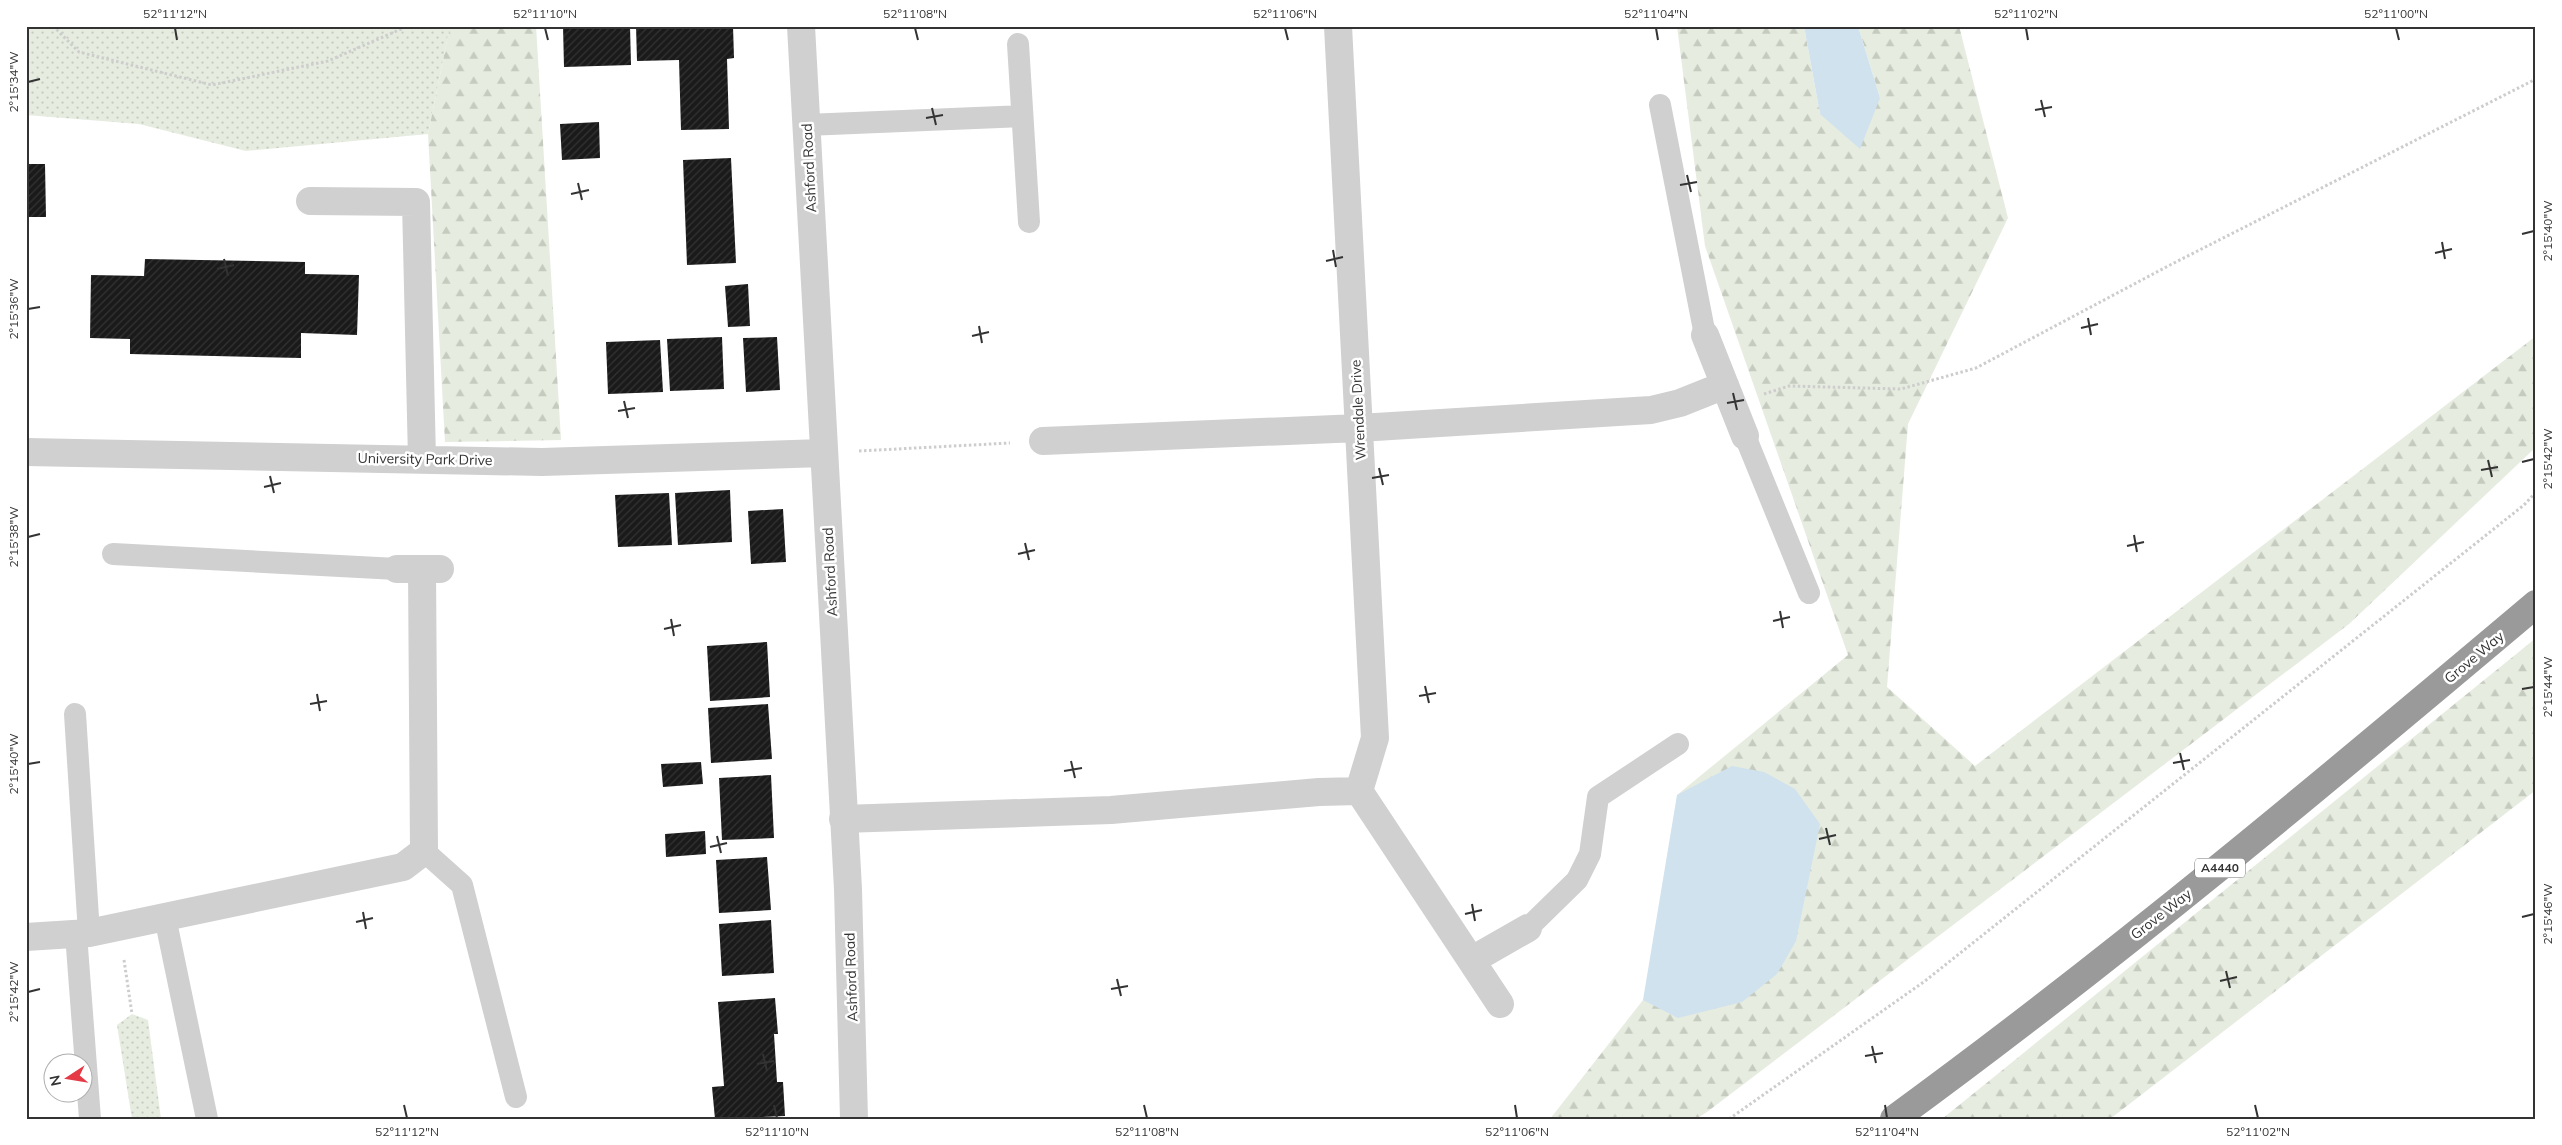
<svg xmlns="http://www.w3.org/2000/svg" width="2562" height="1145" font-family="Mulish,sans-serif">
  <defs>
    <pattern id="grass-dots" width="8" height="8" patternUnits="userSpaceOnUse" patternTransform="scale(1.25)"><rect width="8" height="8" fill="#e6ecdf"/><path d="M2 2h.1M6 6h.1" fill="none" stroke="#c6cbc0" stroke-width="1.8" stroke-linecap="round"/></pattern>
    <pattern id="forest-firs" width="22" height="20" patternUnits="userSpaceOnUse" patternTransform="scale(1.25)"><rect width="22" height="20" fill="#e6ecdf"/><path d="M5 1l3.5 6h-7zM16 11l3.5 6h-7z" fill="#c6cbc0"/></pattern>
    <pattern id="building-hatch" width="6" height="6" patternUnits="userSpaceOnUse" patternTransform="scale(1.25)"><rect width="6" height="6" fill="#1a1a1a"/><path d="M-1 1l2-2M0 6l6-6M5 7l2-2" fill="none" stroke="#333"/></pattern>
  </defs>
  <rect width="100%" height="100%" fill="#fff"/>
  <path fill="url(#grass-dots)" d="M26,26h424l-22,108 -182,17 -107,-27 -113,-9z
    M132,1014l16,6 13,99h-29l-15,-94z"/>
  <path fill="url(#forest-firs)" d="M450,26h86l25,414 -116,2 -17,-308z
    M1677,26h127l16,88 60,-16 -22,-72h101l49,192 -100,206 -21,263 88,79 561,-430v111l-187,177 -642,488 -11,7h-146l93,-119 134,-26 18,-185 -118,6 171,-140 -143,-409z
    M2536,638v152l-426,329h-168z"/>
  <path fill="#cfe2ee" d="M1804,26h54l22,72 -20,51 -40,-35z
    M1732,766l32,6 31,17 25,35 -24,117 -19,33 -35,28 -64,16 -35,-18 34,-205z"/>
  <path fill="url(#building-hatch)" d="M563,26h67l1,39 -67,2z
    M636,26h97l1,32 -7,1 2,70 -48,1 -2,-70 -42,1z
    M599,122l1,36 -38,2 -2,-36z
    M731,158l5,105 -49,2 -4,-105z
    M26,164h19l1,53h-20z
    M145,259l160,3v12l54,1 -2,60 -56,-2v25l-171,-4v-15l-40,-1 1,-63 53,1z
    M748,284l2,42 -22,1 -3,-41z
    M722,337l2,52 -54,2 -3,-52z
    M777,337l3,53 -34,2 -3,-54z
    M660,340l3,52 -55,2 -2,-52z
    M730,490l2,52 -54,3 -3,-52z
    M669,493l3,52 -54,2 -3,-52z
    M783,509l3,53 -35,2 -3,-53z
    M767,642l3,55 -60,4 -3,-55z
    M768,704l4,55 -61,4 -3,-55z
    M701,762l2,22 -40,3 -2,-23z
    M771,775l3,63 -52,2 -3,-62z
    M705,831l1,23 -40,3 -1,-23z
    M767,857l4,53 -52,3 -3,-53z
    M771,920l3,53 -52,3 -3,-52z
    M775,998l3,36h-4l3,48h6l2,34 -70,3 -3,-32 12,-1 -6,-84z"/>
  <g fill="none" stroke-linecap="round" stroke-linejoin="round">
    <path stroke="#cdcdcd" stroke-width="3" stroke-dasharray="2.5 2.5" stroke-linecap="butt" d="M53,26l26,26 133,33 116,-24 80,-35
      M1764,394l25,-8 112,3 75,-21 194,-103 366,-186
      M859,451l151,-8
      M124,960l8,54
      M1729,1119l196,-138 599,-476 12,-13"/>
    <path stroke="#d0d0d0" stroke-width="22" d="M1018,44l11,178
      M1660,105l45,230
      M806,125l216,-9
      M1745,436l64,157
      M113,554l284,15
      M75,714l14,219
      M424,851l38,34 54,212
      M165,917l42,202
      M1528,928l49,-48 13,-26 8,-57 80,-53
      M76,934l14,185"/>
    <path stroke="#d0d0d0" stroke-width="28" d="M801,26l47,863 6,230
      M1338,26l37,712 -16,53
      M310,201l106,1 6,257
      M1705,335l40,101
      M1043,441l316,-13 292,-18 29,-7 45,-18
      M26,452l516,10 281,-9
      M397,569h43
      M1359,791l141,213
      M843,819l268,-9 208,-18 40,-1
      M26,937l63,-4 314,-66 21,-16 -2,-282
      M1472,960l56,-32"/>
    <path stroke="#9a9a9a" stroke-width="28" d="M1894,1119c222,-162 432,-338 642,-515"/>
  </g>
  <path fill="none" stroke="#333" stroke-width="2" d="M175,28l2,12M545,28l3,12M915,28l3,12M1285,28l3,12M1656,28l2,12M2026,28l2,12M2396,28l3,12M28,82l12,-3M2041,100l4,17M932,108l4,17M2035,110l17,-3M926,118l17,-3M1687,175l4,17M578,183l4,17M1680,185l17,-3M571,194l18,-4M2522,234l12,-3M2442,242l3,17M1333,250l3,17M2435,253l17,-4M224,259l4,17M1326,261l17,-4M217,269l17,-4M28,309l12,-2M2088,318l3,17M979,326l3,17M2081,328l17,-4M972,336l17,-4M1733,393l4,17M624,401l4,17M1727,403l17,-3M618,411l17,-3M2488,460l4,17M2522,462l12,-3M1379,468l4,17M2481,470l17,-3M270,476l4,17M1372,478l17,-3M264,487l17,-4M2134,535l3,17M28,537l12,-3M1025,543l4,17M2127,546l17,-4M1018,554l17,-4M1780,611l3,17M671,619l3,17M1773,621l17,-4M664,629l17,-4M1425,686l4,17M2522,689l12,-2M317,694l3,17M1419,696l17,-3M310,704l17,-3M2180,753l4,17M1071,761l4,17M2173,763l17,-3M28,764l12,-2M1064,771l18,-3M1826,828l4,17M717,836l4,17M1819,839l17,-4M710,847l17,-4M1472,904l3,17M363,912l3,17M1465,914l17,-4M2522,917l12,-3M356,922l17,-4M2226,971l4,17M1117,979l4,17M2220,981l17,-4M1111,989l17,-3M28,992l12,-3M1872,1046l4,17M763,1054l4,17M1865,1056l18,-3M757,1064l17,-3M404,1105l3,13M774,1105l3,13M1144,1105l3,13M1515,1105l2,13M1885,1105l2,13M2255,1105l3,13"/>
  <g text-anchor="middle" stroke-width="5" stroke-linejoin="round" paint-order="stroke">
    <rect fill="#fff" stroke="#707070" stroke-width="1" x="2195" y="858.5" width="50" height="19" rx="4"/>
    <g font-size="12" font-weight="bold" fill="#333">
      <text x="2220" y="872">A4440</text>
    </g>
    <g font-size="14" fill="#333" stroke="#fff">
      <text transform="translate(809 168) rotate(-93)" y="5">Ashford Road</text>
      <text transform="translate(1358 410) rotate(-93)" y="5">Wrendale Drive</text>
      <text transform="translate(425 459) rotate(1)" y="5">University Park Drive</text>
      <text transform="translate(830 572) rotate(-93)" y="5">Ashford Road</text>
      <text transform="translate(2474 657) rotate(-40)" y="5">Grove Way</text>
      <text transform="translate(2161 914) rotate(-38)" y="5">Grove Way</text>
      <text transform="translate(851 977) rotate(-92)" y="5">Ashford Road</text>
    </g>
  </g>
  <rect width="2562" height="1145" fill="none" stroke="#ffffff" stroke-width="55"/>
  <g transform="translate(68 1078) rotate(258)"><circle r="24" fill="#ffffff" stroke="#adadad"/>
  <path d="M0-4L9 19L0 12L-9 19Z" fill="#e63946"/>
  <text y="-8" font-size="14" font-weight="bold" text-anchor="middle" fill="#333333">N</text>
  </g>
  <rect x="28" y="28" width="2506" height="1090" fill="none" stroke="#333" stroke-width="2"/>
  <g font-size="12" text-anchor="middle" fill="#333">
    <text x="175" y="18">52°11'12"N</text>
    <text x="545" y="18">52°11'10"N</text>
    <text x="915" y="18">52°11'08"N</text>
    <text x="1285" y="18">52°11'06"N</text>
    <text x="1656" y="18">52°11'04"N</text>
    <text x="2026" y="18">52°11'02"N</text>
    <text x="2396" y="18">52°11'00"N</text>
    <text transform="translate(14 82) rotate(-90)" y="4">2°15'34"W</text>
    <text transform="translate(2548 231) rotate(-90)" y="4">2°15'40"W</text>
    <text transform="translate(14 309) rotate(-90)" y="4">2°15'36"W</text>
    <text transform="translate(2548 459) rotate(-90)" y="4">2°15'42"W</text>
    <text transform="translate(14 537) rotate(-90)" y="4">2°15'38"W</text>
    <text transform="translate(2548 687) rotate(-90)" y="4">2°15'44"W</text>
    <text transform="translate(14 764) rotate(-90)" y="4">2°15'40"W</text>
    <text transform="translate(2548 914) rotate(-90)" y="4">2°15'46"W</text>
    <text transform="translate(14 992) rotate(-90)" y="4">2°15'42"W</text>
    <text x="407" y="1136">52°11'12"N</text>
    <text x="777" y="1136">52°11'10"N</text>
    <text x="1147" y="1136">52°11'08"N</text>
    <text x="1517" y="1136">52°11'06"N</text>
    <text x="1887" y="1136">52°11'04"N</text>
    <text x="2258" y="1136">52°11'02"N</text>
  </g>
</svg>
